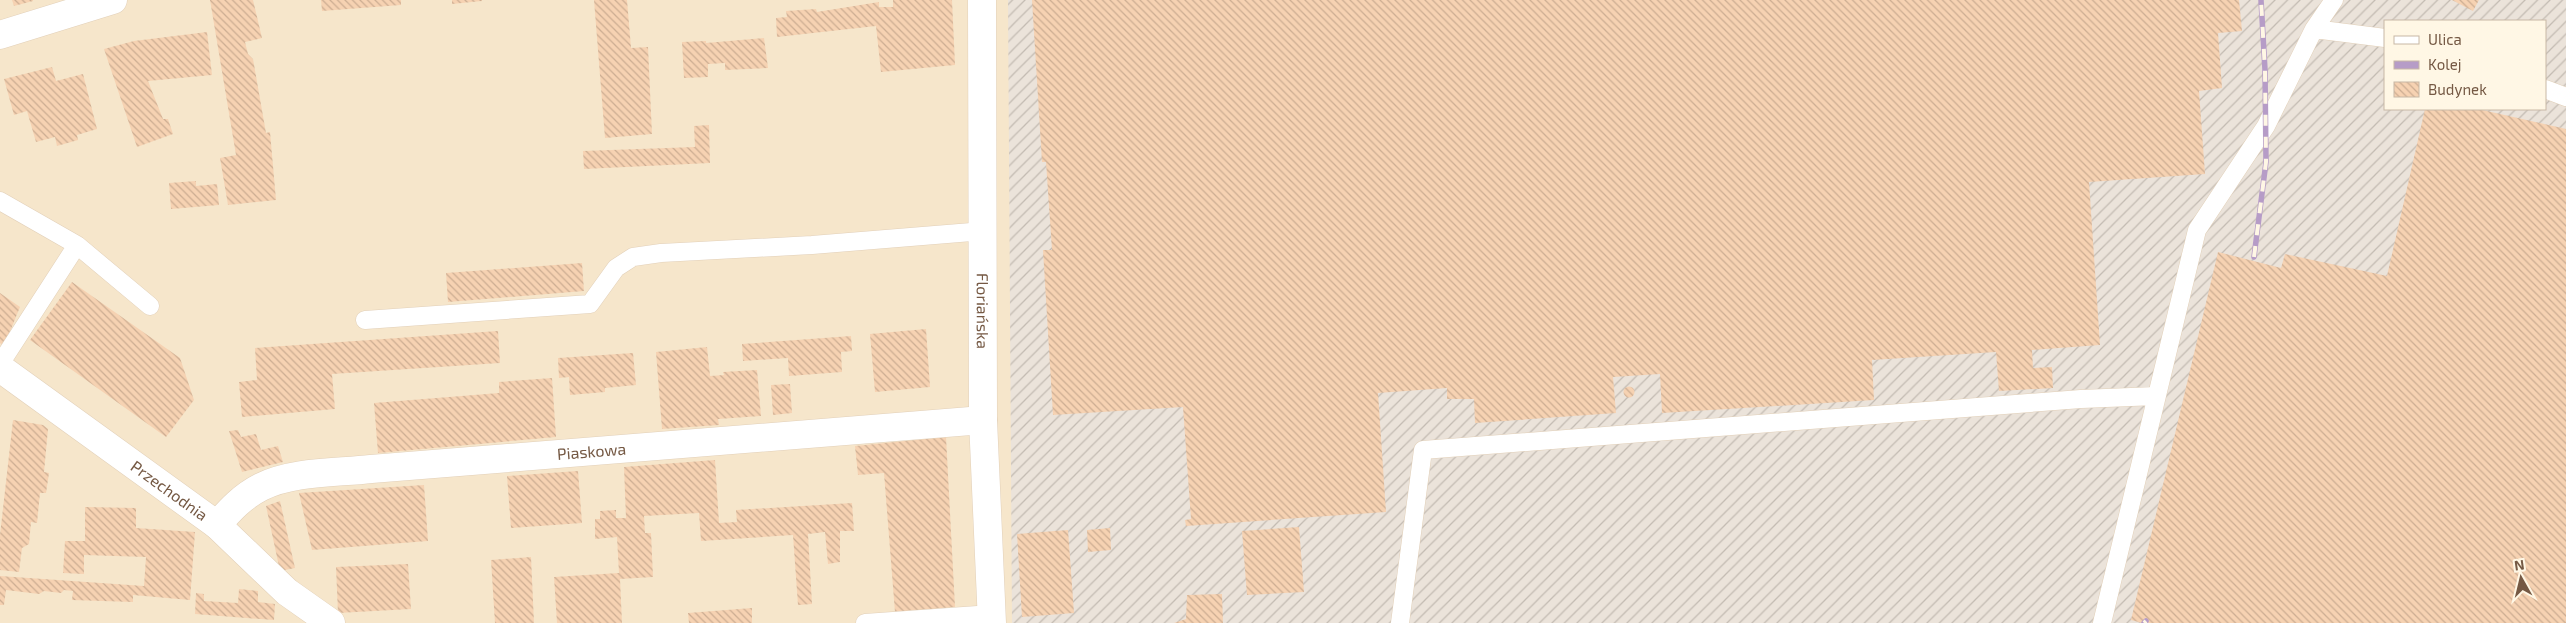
<svg xmlns="http://www.w3.org/2000/svg" width="2566" height="623" font-family="'Exo 2',sans-serif">
  <defs>
    <pattern id="industrial-furrows" width="10" height="10" patternUnits="userSpaceOnUse" patternTransform="scale(1.25)"><rect width="10" height="10" fill="#ebe3da"/><path d="M-1 1l2-2M0 10L10 0M9 11l2-2" fill="none" stroke="#c3bbb2"/></pattern>
    <pattern id="building-back-hatch" width="6" height="6" patternUnits="userSpaceOnUse" patternTransform="scale(1.25)"><rect width="6" height="6" fill="#f6d2b2"/><path d="M-1 5l2 2M0 0l6 6M5-1l2 2" fill="none" stroke="#ccad92"/></pattern>
  </defs>
  <rect width="100%" height="100%" fill="#fef4dd"/>
  <path fill="#f6e6cb" d="M0,0h1008l215,623h-1223z"/>
  <path fill="url(#industrial-furrows)" fill-rule="evenodd" d="M1008,0h1558v623h-1554zM2385,21h160v88h-160z"/>
  <path fill="url(#building-back-hatch)" d="M12,0h21v1l-19,5z
    M210,0h43l9,38 -17,4 3,12 5,5 13,74 4,-1 6,68 -48,5 -8,-47 16,-3z
    M321,0h80v5l-79,6z
    M452,0h30v1l-30,3z
    M594,0h33l4,48 17,-1 4,87 -47,4z
    M893,0h59l3,65 -74,7 -5,-46 -99,11 -1,-19 11,-1 -1,-6 30,-2 1,3 62,-10v5h14z
    M1032,0h1207l3,31 -24,2 4,55 -23,3 6,83 -116,8 11,163 -68,5 1,18 19,-1 1,21 -54,3 -3,-39 -124,8 2,40 -212,13 -2,-39 -47,3 3,36 -141,10 -1,-24h-27v-11l-69,5 8,119 -200,14 -1,-6 6,-1 -8,-112 -130,8 -10,-165h9l-6,-88h-4z
    M2452,0h27l-6,11z
    M207,32l5,43 -64,6 15,38h5l5,15 -36,13 -33,-98 30,-8z
    M764,38l4,30 -43,2v-7l-17,1v13l-24,1 -2,-36 24,-1v2z
    M52,67l4,14 27,-7 14,55 -20,6 1,5 -21,6 -2,-9 -19,5 -9,-31 -13,4 -10,-36z
    M2425,109h53l88,20v494h-424l-11,-3 87,-368 63,16 4,-14 102,22z
    M709,125l1,38 -126,6 -1,-18 112,-4 -1,-21z
    M196,181v5l21,-2 2,21 -48,4 -2,-26z
    M582,263l2,28 -136,11 -2,-29z
    M72,282l108,76 14,42 -28,37 -136,-97z
    M0,293l20,14 -16,39 -4,-3z
    M926,329l4,58 -55,5 -5,-58z
    M498,331l2,32 -168,11 3,35 -93,8 -3,-35 18,-2 -2,-32z
    M851,336l1,15 -11,1 1,20 -53,4 -1,-18 -45,3 -1,-17z
    M707,347l3,29 14,-1 -1,-3 34,-2 4,46 -43,3 1,6 -57,4 -6,-77z
    M633,353l3,32 -31,3v4l-35,3 -1,-18 -10,1 -1,-20z
    M552,378l4,59 -178,16 -4,-50 125,-10v-11z
    M790,384l2,29 -19,2 -2,-30z
    M1623.5 392a5.5 5.5 0 1 1 11 0a5.5 5.5 0 1 1-11 0Z
    M13,420l30,5 5,4 -4,43 5,1 -3,20h-6l-3,30 -6,-1 -2,22 -7,4 -3,24 -19,-2v-35z
    M238,430l3,7 15,-3 5,16 17,-4 5,16 -41,10 -13,-41z
    M946,437l9,170 -60,5 -11,-139 -26,2 -3,-29z
    M715,460l4,63 18,-1 -1,-12 116,-7 2,28h-14v31l-12,2 -3,-32 -17,2 4,70 -14,1 -5,-70 -92,6 -2,-28 -55,3 1,17h6l2,44 -33,2 2,44h-65l-3,-46 65,-4 -2,-36 -22,2v-20h5v-8l16,-1v8h10l-2,-51z
    M578,471l4,52 -71,5 -4,-52z
    M424,485l4,56 -116,9 -13,-57z
    M280,501l15,67 -15,3 -14,-65z
    M85,507l51,1v20l59,4 -5,68 -57,-5v7l-61,-2 1,-9 -9,-1 -3,3 -17,-2 -5,3 -33,-4 -2,15h-4v-29l144,10 2,-29 -62,-2v19l-21,-1 2,-32h20z
    M1299,527l5,65 -57,3 -5,-64z
    M1110,528l1,22 -23,2 -1,-22z
    M1068,530l6,83 -52,4 -5,-83z
    M531,557l3,66h-39l-4,-63z
    M408,564l3,45 -73,4 -2,-46z
    M239,589l19,2v11l17,2 -1,16 -79,-6 1,-21 8,1v7l34,2z
    M1222,594l1,29h-49l12,-4 1,-24z
    M752,608v15h-63l-1,-10z"/>
  <g fill="none" stroke-linecap="round" stroke-linejoin="round">
    <g stroke="#e2d0b9" stroke-width="19">
      <path id="lane" d="M2314,29l71,9
        M2545,89l21,8
        M0,201l77,44 73,61
        M365,320l225,-16 26,-36 17,-11 28,-4 151,-8 172,-14
        M0,364l77,-119
        M865,623l127,-9
        M1400,623l23,-173 658,-51 75,-3
        M2102,623l95,-393 69,-104 48,-97 20,-29"/>
    </g>
    <g stroke="#e2d0b9" stroke-width="29">
      <g id="street">
        <path id="s1" d="M982,0l1,420 9,203"/>
        <path d="M0,35l113,-35"/>
        <path id="s2" d="M0,368l217,157 70,67 44,31"/>
        <path id="s3" d="M217,525c13,-15 26,-29 44,-38 32,-16 75,-14 110,-18l612,-49"/>
      </g>
    </g>
    <use href="#lane" stroke="#fff" stroke-width="18"/>
    <use href="#street" stroke="#fff" stroke-width="28"/>
    <g stroke="#b69cc7" stroke-width="5.5">
      <path id="rail" d="M2254,257l12,-95 -1,-92 -4,-70
        M2144,623l2,-2"/>
    </g>
    <use href="#rail" stroke="#fff7e5" stroke-width="4" stroke-dasharray="11" stroke-linecap="butt"/>
  </g>
  <g text-anchor="middle" stroke-width="5" stroke-linejoin="round" paint-order="stroke">
    <g font-size="16" fill="#755944" stroke="#fff7e5">
      <text dy="6" stroke="none"><textPath href="#s1" startOffset="311">Floriańska</textPath></text>
      <text dy="6" stroke="none"><textPath href="#s3" startOffset="392">Piaskowa</textPath></text>
      <text dy="6" stroke="none"><textPath href="#s2" startOffset="209">Przechodnia</textPath></text>
    </g>
  </g>
  <rect x="2384" y="20" width="162" height="90" fill="#fff7e5" stroke="#c8b8a5"/>
  <rect x="2394" y="36" width="25" height="8" fill="#ffffff" stroke="#c8b8a5"/>
  <text x="2428" y="45" font-size="15" fill="#755944">Ulica</text>
  <rect x="2394" y="61" width="25" height="8" fill="#b69cc7" stroke="#c8b8a5"/>
  <text x="2428" y="70" font-size="15" fill="#755944">Kolej</text>
  <rect x="2394" y="82" width="25" height="15" fill="url(#building-back-hatch)" stroke="#c8b8a5"/>
  <text x="2428" y="95" font-size="15" fill="#755944">Budynek</text>
  <g transform="translate(2521 578) rotate(352)" stroke="#fff7e5" stroke-width="4" paint-order="stroke">
  <path d="M0-4L9 19L0 12L-9 19Z" fill="#755944"/>
  <text y="-8" font-size="14" font-weight="bold" text-anchor="middle" fill="#755944">N</text>
  </g>
</svg>
